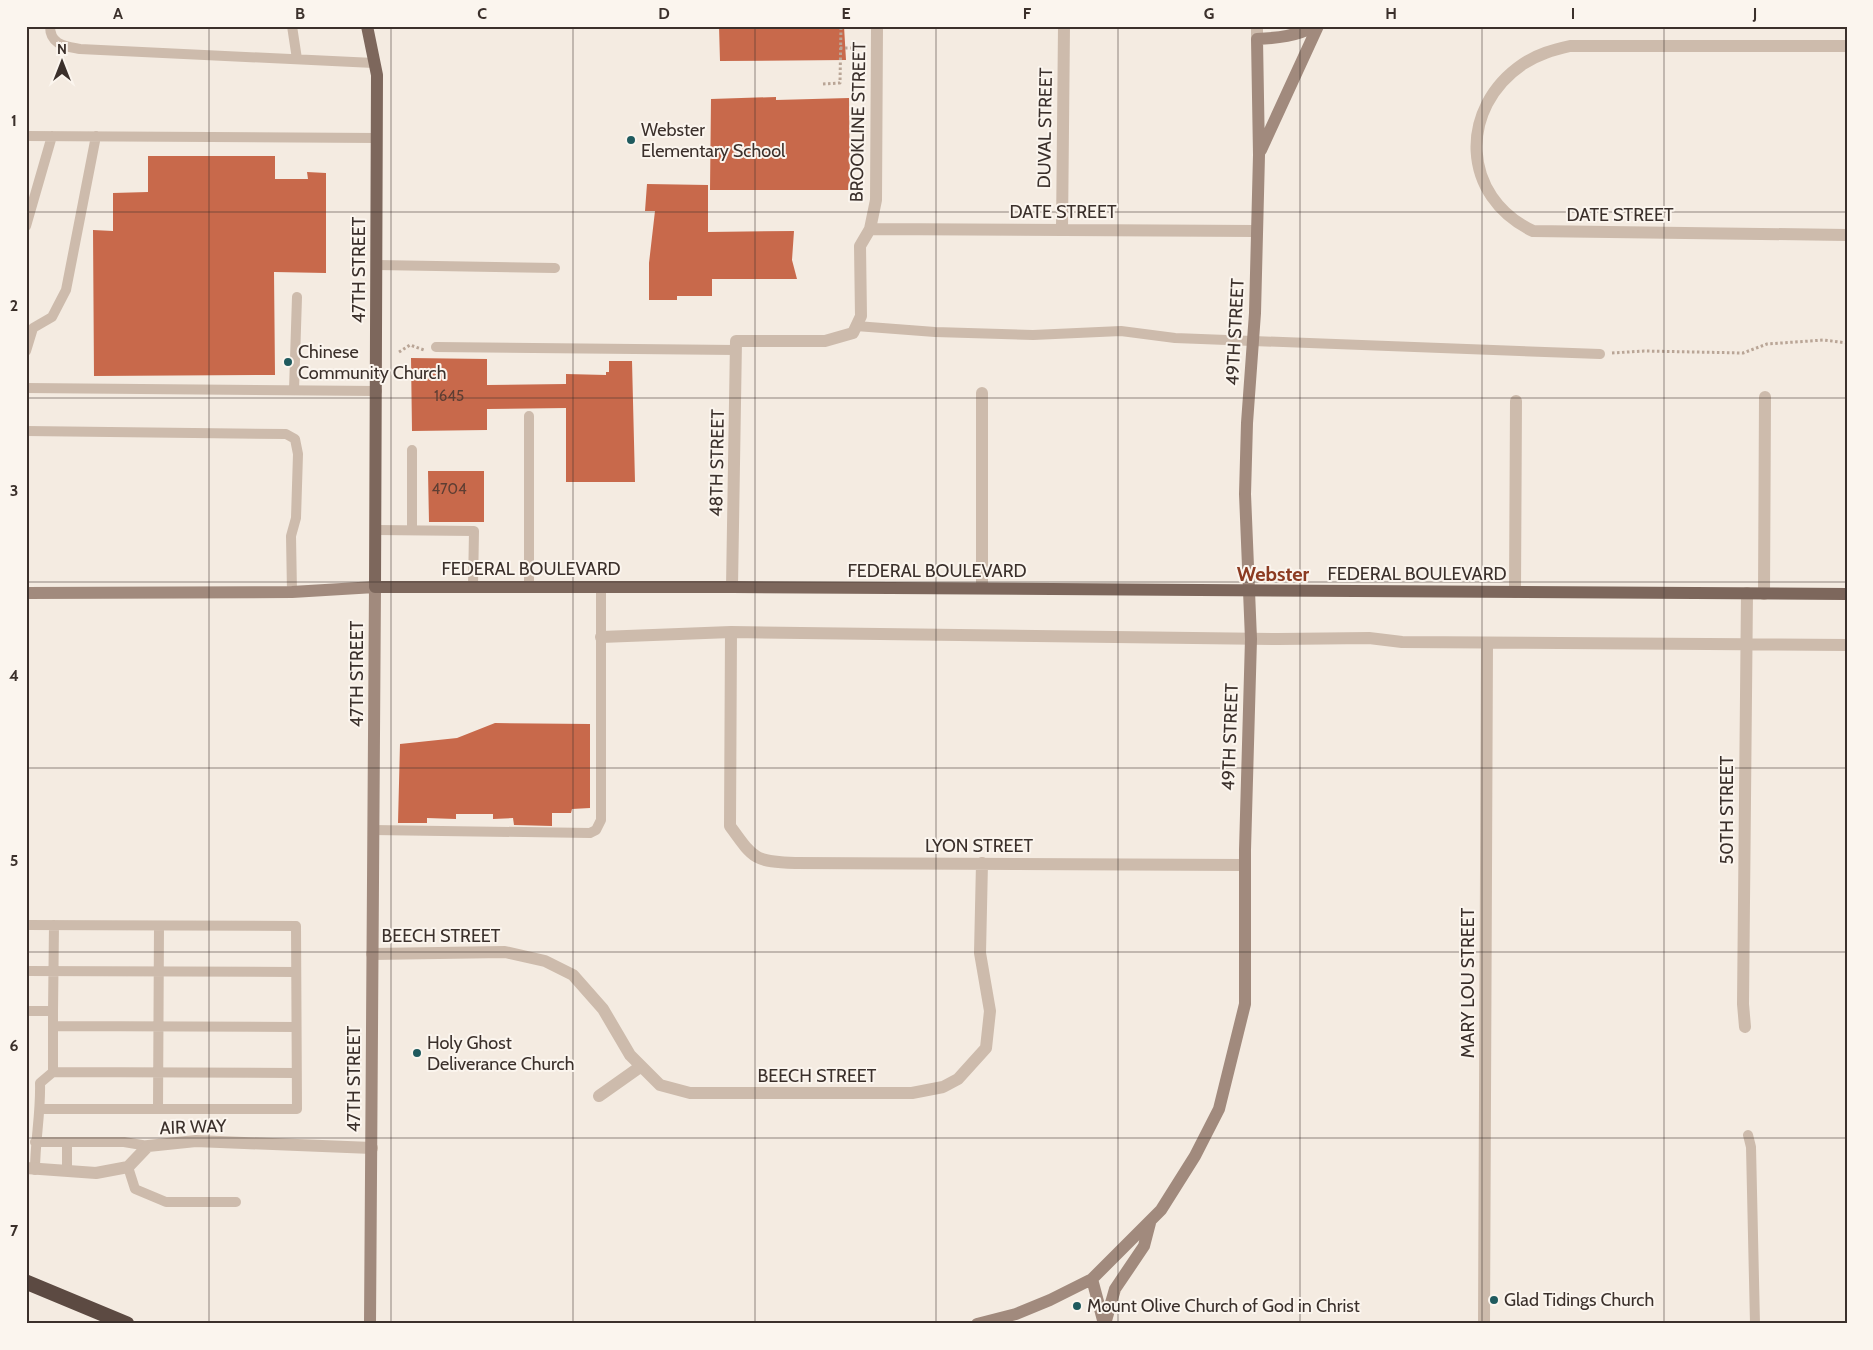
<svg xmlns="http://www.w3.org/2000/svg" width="1873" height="1350" font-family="Cabin,sans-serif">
  <rect width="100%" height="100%" fill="#f4ebe1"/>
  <path fill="#c8694b" d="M719,26h125l2,34 -126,1z
    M776,97v3l73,-2 1,92h-140l1,-91z
    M148,156h127v23h33l-1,-7 19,1v100l-52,-1 1,103 -181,1 -1,-146 20,1v-38l35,-1z
    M647,184l61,1v47l86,-1 -2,29 5,19h-85v17h-35v4h-28v-37l6,-52h-10z
    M411,358l76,1v26l79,-1v-10l40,1v-3h3v-11h23l3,121h-69v-74l-79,1v21l-75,1z
    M428,471h56v51h-55z
    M495,723l95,1v84l-18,1 -1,4h-19v13l-38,-1 -1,-7 -20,1v-5h-37v5l-29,-1v5h-29l2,-79 57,-6z"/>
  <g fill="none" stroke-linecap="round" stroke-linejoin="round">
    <path stroke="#b9a596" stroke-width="3" stroke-dasharray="2.5 2.5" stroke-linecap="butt" d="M840,48h17
      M823,84l17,-1 1,-57
      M399,352l11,-7 14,5
      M1612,353l32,-2 99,2 24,-9 57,-4 23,3"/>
    <path stroke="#cdbbac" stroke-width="10" d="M50,26c0,19 15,20 30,23l294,14
      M292,26l5,33
      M26,136l351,2
      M26,226l26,-90
      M377,265l178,3
      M856,326l79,6 98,3 88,-4 54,7 425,16
      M436,347l300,3
      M26,351l7,-23 19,-11 14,-27 30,-154
      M26,388l351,3
      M294,390l3,-93
      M529,416v171
      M26,431l260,3 9,5 3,15 -2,64 -5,18 1,56
      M377,530l97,1 -1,56
      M412,530v-80
      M373,830l217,3 6,-3 5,-10v-233
      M26,925l270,1 1,183h-256
      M26,971l270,1
      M26,1011h27v61l-13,11c1,29 -5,58 -5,87
      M53,1011l1,-86
      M53,1026l243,1
      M53,1072l243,1
      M158,1109l1,-183
      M1748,1135l3,12 4,177
      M35,1142h89l24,4
      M67,1143v28
      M128,1167l7,22 31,13h70"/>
    <path stroke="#cdbbac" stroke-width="12" d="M1257,26v13
      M1847,46h-277c-17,4 -32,8 -47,18 -65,44 -62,133 10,167l314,4
      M870,229l385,2
      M1062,230l2,-204
      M732,587l4,-246h89l28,-8 8,-17 -1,-70 10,-17 6,-29 1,-174
      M982,588v-195
      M1515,592l1,-191
      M1764,594l1,-197
      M731,632l-1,194c23,32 24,36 65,37l450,2
      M601,637l130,-5 547,7 91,-1 33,4 445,3
      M372,954l133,-2 40,9 28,14 30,34 27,46 30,30 30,8h222l31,-6 15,-8 28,-31 4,-37 -10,-58 2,-90
      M1745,1027l-2,-23 4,-411
      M599,1096l41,-29
      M26,1168l70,5 32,-6 20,-21 48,-5 176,7
      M1484,1324l3,-681"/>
    <path stroke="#a18a7d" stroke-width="12" d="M1261,150l57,-124
      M26,593l266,-1 83,-5 -5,737
      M1092,1279l12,45
      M977,1324l39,-10 34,-14 42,-21 69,-69 34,-54 24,-47 26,-105v-154l6,-211 -6,-145 2,-71 8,-110 4,-158 -2,-116c21,-1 40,-3 58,-13
      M1105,1324l10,-35 29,-43 6,-23"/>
    <path stroke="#7d675c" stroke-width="12" d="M367,26l10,49 -2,512h357l1115,7"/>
    <path stroke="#5c4a42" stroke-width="15" d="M26,1282l101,42"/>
  </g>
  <path fill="none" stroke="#3b302b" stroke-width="1" stroke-opacity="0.55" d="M209,26v1298M391,26v1298M573,26v1298M755,26v1298M936,26v1298M1118,26v1298M1300,26v1298M1482,26v1298M1664,26v1298M26,212h1821M26,398h1821M26,582h1821M26,768h1821M26,952h1821M26,1138h1821"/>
  <g fill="#1f5a5e" stroke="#fbf5ee" stroke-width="2">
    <circle cx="631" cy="140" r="5"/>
    <circle cx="288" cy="362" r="5"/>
    <circle cx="417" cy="1053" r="5"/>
    <circle cx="1494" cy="1300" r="5"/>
    <circle cx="1077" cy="1306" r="5"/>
  </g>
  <g text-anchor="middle" stroke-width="4" stroke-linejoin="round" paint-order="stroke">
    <g font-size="15" fill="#5e3e33">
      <text x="449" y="401">1645</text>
      <text x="449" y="494">4704</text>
    </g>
    <g font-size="18" fill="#3b302b" stroke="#fbf5ee">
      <text transform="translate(858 122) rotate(-89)" y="6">BROOKLINE STREET</text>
      <text transform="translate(1045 128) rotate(-89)" y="6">DUVAL STREET</text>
      <text x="1063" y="218">DATE STREET</text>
      <text x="1620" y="221">DATE STREET</text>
      <text transform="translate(359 270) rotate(-90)" y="6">47TH STREET</text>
      <text transform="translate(1235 332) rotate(-87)" y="6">49TH STREET</text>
      <text transform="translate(717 463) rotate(-89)" y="6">48TH STREET</text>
      <text x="531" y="575">FEDERAL BOULEVARD</text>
      <text x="937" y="577">FEDERAL BOULEVARD</text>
      <text x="1417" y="580">FEDERAL BOULEVARD</text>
      <text transform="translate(357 674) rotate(-90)" y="6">47TH STREET</text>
      <text transform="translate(1230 737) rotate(-88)" y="6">49TH STREET</text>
      <text transform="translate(1727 810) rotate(-90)" y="6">50TH STREET</text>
      <text x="979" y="852">LYON STREET</text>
      <text x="441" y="942">BEECH STREET</text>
      <text transform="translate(1468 983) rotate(-90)" y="6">MARY LOU STREET</text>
      <text x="817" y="1082">BEECH STREET</text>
      <text transform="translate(354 1079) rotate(-90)" y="6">47TH STREET</text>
      <text transform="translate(193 1127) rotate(-2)" y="6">AIR WAY</text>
    </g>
    <g font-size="18" fill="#3b302b" stroke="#fbf5ee" text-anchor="start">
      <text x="641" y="136">Webster<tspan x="641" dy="21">Elementary School</tspan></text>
      <text x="298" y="358">Chinese<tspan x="298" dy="21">Community Church</tspan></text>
      <text x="427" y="1049">Holy Ghost<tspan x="427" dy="21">Deliverance Church</tspan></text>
      <text x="1504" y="1306">Glad Tidings Church</text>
      <text x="1087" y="1312">Mount Olive Church of God in Christ</text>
    </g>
    <g font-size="20" font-weight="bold" fill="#8c3b22" stroke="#fbf5ee">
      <text x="1273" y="581">Webster</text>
    </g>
  </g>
  <rect width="1873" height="1350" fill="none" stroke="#fbf5ee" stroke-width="55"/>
  <g transform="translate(62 62)" stroke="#fbf5ee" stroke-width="4" paint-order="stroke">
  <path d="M0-4L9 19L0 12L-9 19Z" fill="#3b302b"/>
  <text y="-8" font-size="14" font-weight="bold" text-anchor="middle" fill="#3b302b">N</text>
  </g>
  <rect x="28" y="28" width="1818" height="1294" fill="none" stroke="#3b302b" stroke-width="2"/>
  <g font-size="16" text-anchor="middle" font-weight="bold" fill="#3b302b">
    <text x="118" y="19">A</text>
    <text x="300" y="19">B</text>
    <text x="482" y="19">C</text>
    <text x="664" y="19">D</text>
    <text x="846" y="19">E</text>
    <text x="1027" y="19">F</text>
    <text x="1209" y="19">G</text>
    <text x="1391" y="19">H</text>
    <text x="1573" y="19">I</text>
    <text x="1755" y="19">J</text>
    <text x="14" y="126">1</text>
    <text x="14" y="311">2</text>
    <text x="14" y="496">3</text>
    <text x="14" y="681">4</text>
    <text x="14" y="866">5</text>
    <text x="14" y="1051">6</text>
    <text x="14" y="1236">7</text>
  </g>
</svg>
